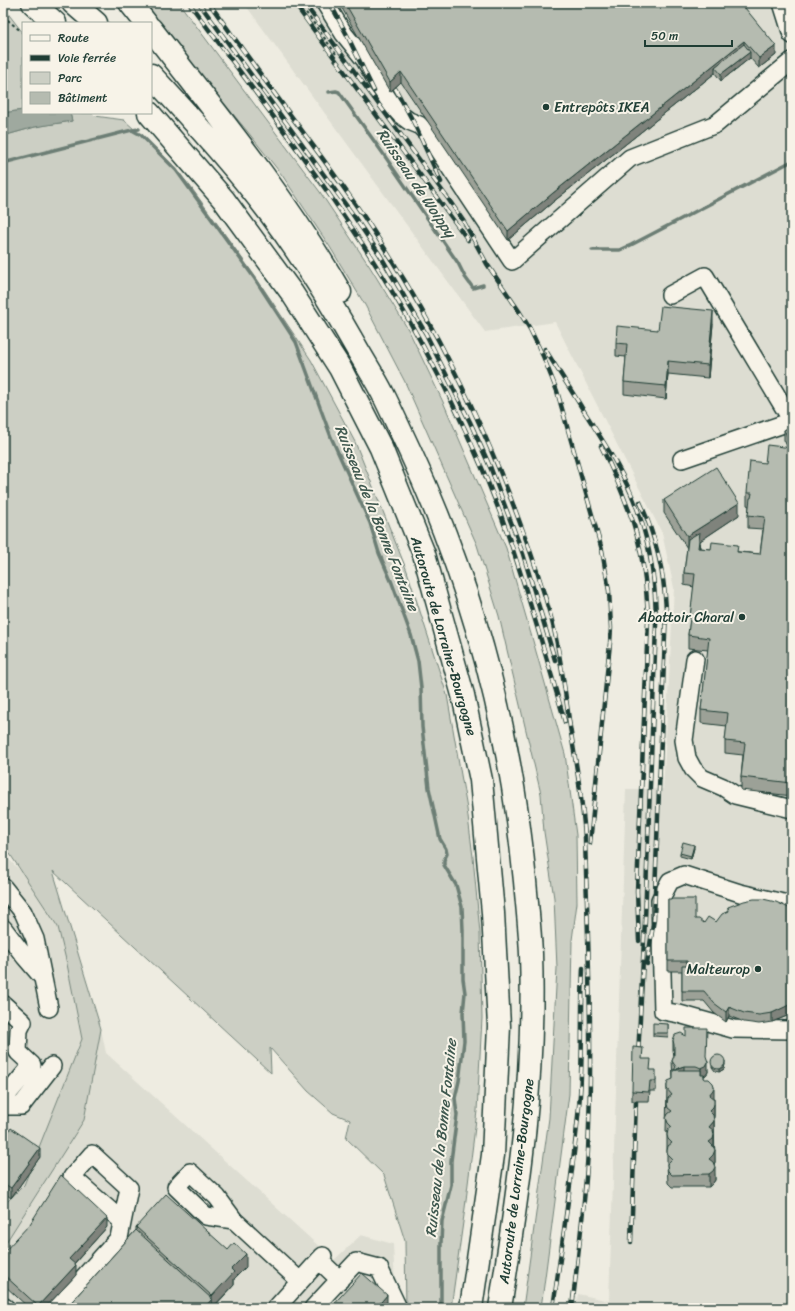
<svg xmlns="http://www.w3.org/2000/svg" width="795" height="1311" font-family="Sriracha,sans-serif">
  <rect width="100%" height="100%" fill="#eeece1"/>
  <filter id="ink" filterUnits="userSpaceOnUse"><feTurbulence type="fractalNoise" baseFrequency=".025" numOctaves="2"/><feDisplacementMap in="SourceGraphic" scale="8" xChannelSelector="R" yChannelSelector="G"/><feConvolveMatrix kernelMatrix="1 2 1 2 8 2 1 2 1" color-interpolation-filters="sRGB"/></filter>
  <g filter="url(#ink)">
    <path fill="#ddddd2" d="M244,3h548v1305h-216l2,-14 31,7 17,-512h37l11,-201 -12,-55 -107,-211 -70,10z
      M3,854l44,42 54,133 5,24 228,207 27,-25 32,9 3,64h-393z"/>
    <path fill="#cccfc4" stroke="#76867c" d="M145,3h34l141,189 50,75 39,64 35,73 62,144 27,93 32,113 11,81 1,68 -5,37 -3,154 -28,214h-18l26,-190 8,-150 -3,-70 -10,-66 -3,-38 -42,-178 -22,-71 -72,-163 -40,-77 -35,-58 -48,-72 -35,-44 -67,-81z
      M3,7l20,26v77l-20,3z
      M70,113h22l3,3 29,4 40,36 26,30 67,93 54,81 44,82 52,129 40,124 20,114 6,48 7,76 2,85 -5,93 -12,97 -14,100h-45l-1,-67 -21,-66 -38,-37 4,-18 -17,-7 -25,-22 -38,-43 1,25 -218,-202 48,158 -17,91 -81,127v-41l21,-21 58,-146 -15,-75 -9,-37 -48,-73 -7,4v-722l32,-9 37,-6z"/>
    <path fill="#9fa99f" stroke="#6c7e74" d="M23,110v3h47l2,8 -37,6 -32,9v-23z"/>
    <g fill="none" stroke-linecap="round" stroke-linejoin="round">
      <path stroke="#6c7e74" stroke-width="3.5" d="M329,92l7,-1 3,1 43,60 76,111 7,14 8,11 10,-3
        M139,129l-7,1 9,5 35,35 79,109 41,63 35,95 39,86 9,30 13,30 19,52 7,26 3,27 1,39 7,61 11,51 6,10 1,5 -3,6v5l12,20 6,22 1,23v49l2,14 -2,20 1,28 -5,40 -4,17 2,17 -6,46v24l-9,36 -1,22v65
        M3,163l129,-33
        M592,250h28l11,-5 161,-84"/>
      <g stroke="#1f3d34" stroke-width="20">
        <path id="minor" d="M325,3l19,31 21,26 17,30 10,15 9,10 8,6 10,4 8,8 85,128 118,-103 86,-34 76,-63
          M782,3l10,32
          M670,295l35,-19 87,145
          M682,459l110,-38
          M695,659l-11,81 3,18 6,11 9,9 21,9 12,8 57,14
          M3,887l20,25 12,27 14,69
          M792,905l-52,-12 -56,-18 -14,6 -10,19 3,111 16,3 54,15 59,1
          M3,928l22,29 18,21
          M3,1004l20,18 -4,8 -1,22 14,13 -29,35
          M3,1106h18l31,-40
          M234,1220l-28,-4 -30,-29 14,-15 27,25 17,23 66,61
          M319,1260l21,20
          M3,1306l3,2
          M56,1308l63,-70 10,-50 -37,-34 -20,23 50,44
          M276,1308l47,-52
          M313,1308l43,-46 23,6 19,40"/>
      </g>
      <g stroke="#1f3d34" stroke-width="25">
        <path id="highway" d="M33,3l22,20
          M73,3l23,20
          M130,3l16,20
          M151,29c67,86 135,169 189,263
          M151,75c41,44 82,89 118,137 32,43 61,89 87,135 9,16 19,31 27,47 9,18 17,36 26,55 64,137 102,281 116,432 2,24 5,49 6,73 2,60 -1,121 -7,181 -6,58 -15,115 -24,173
          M149,113l75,87 68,93 48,75 41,80 43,106 39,141 18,85 12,133 6,113 -6,129 -22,153"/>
      </g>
      <path stroke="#1f3d34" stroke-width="2" stroke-dasharray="3 3" stroke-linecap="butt" d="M299,3l37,51 5,-3
        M3,16l20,17"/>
      <use href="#minor" stroke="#f7f3e8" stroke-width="17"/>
      <use href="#highway" stroke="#f7f3e8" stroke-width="22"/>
      <g stroke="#1f3d34" stroke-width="4.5">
        <path id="rail" d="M189,3c82,111 169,221 234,343 30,55 57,113 79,172 24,67 43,135 63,204
          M199,3l152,209 29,43 46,79 44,88 21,47 32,85 32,106
          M209,3c31,43 62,86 94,129 25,34 50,67 73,103 59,90 107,187 144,288 12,32 23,65 32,98 9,35 13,71 18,106 6,37 13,74 15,111 3,104 8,209 3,313 -3,52 -10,105 -16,157
          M294,3l174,237
          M304,3l145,197 15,22 23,42 32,47 11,18 13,27 14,35 45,159 7,41 2,37 -1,15 -20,200
          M330,3l17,32 27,56
          M395,88l19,35 27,59
          M545,349c12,20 25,39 37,59 21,33 43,66 56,103 13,37 18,75 18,114l-11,295 -7,137
          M601,446c12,24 23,50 32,76 10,32 14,66 15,99l-11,270 2,50
          M640,502c16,35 24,69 26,107l-12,310 -7,45
          M631,1242l5,-141
          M553,1308c10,-71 21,-142 27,-213 3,-43 1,-85 3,-127"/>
      </g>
      <use href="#rail" stroke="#f7f3e8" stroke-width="3" stroke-dasharray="9" stroke-linecap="butt"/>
    </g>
    <path fill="#9ca197" stroke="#1f3d34" d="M339,3h402l35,52 -17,13 -9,-10 -29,23 -6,-8 -162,129 -45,38 -107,-158 -11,10z
      M713,324l-5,54 -40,-4 -2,25 -42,-5v-12l2,-25 -10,-1v-13l42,-13z
      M792,426v370l-51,-6v-13l2,-22 -18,-2v-12l2,-15 -26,-3v-13l7,-60 -20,-2v-13l6,-48 -10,-2v-12l3,-25 -23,-35v-13l75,15 -39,26v7l60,6 3,-25 -15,-1v-13l1,-9 -2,-1v-12l18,-30 23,-15 -4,-8v-10z
      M694,848l-3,11 -11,-3v-3z
      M668,899l27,20 9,4 12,-1 12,-10v-5l59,109 -15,6 -13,2 -15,-2 -15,-6 -3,6 -12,-9 -10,-12h-22v-30h-14z
      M668,1024v13l-15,-1v-3z
      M673,1040l33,17 2,15 -2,3 -2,1v3l10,19v20l1,44 -1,3 1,15 -2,3 -4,4h-37l-4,-4 -1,-19v-31l-1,-2 1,-46 6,-6 -1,-18 2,-5 -1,-6z
      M643,1059l7,11 6,9v12h-6l-1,10h-17v-10z
      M712,1059l13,5 -1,5 -5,3 -4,-1 -3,-4z
      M3,1139l37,18 -29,41 -8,-6z
      M107,1227l-33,37 2,11 -31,33h-16l-26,-24v-31z
      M136,1227l110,40 -12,12v6l-21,23h-147l70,-78z"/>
    <path fill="#7f837b" stroke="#1f3d34" d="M744,41v9l-29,17v6l-162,129 -45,38v-9l45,-38z
      M776,46v9l-17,13v-10z
      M750,52v6l-29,23v-7z
      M401,72v10l-11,10v-10z
      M713,311v13l-5,54v-13z
      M668,361v13l-2,25v-13z
      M739,503v12l-39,26 -2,19 -11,-11v-13z
      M694,845v3l-3,11v-3z
      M792,1003v9l-5,4 -15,6v-9z
      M729,1007v9l-3,6v-10z
      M725,1061v3l-1,5 -5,3v-3z
      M708,1062v10l-2,3 -5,2v-9l5,-3z
      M684,1066v9l-8,-2 2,-5z
      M714,1086v12l-1,5 -4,-8z
      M714,1104v12l-1,3 -4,-8z
      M714,1121v12l-5,6v-12z
      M714,1135v13l-1,4 -4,-10z
      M40,1148v9l-29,41v-10z
      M715,1150v12l-2,6 -4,-9z
      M715,1167v13l-2,3 -4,4v-13z
      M107,1218v9l-38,42v-10z
      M246,1254v13l-12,12v6l-22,23v-12l19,-27z
      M76,1265v10l-31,33h-7v-2z
      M387,1295v13h-11z
      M212,1299v9h-8z"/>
    <path fill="#b5bbb0" stroke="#1f3d34" d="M345,3h396l35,43 -17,12 -15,-17 -191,152 -45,38 -107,-159 -11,10z
      M744,44l6,8 -29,22 -6,-7z
      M661,306l52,5 -5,54 -40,-4 -2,25 -42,-4 3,-38 -11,-1 1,-17 41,4z
      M792,426v17h-1l-7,-13z
      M767,445l25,3v335l-51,-6 4,-34 -20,-2 3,-28 -27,-3 8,-72 -21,-3 7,-61 -11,-1 4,-34 12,-7 -2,16 13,1 1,-7 26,3 -1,7 23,2 5,-37 -17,-2 2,-17h1l1,-5h-5l3,-32 15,2z
      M716,467l23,36 -52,33 -23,-36z
      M683,842l11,3 -3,11 -11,-3z
      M668,899h27v20h4l5,4 4,-6 8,5 6,-8 7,-3 -1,-4 16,-6 10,-2h9l13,3 11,5 5,4v92l-5,3 -15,7 -13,2 -15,-2 -15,-6 -3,5 -12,-9 -10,-12h-22v-25h5v-5h-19z
      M653,1023l15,1v9h-15z
      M686,1028h21l-1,28 2,6 -2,4 -5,2 -5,-2h-12l-6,2 -1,2h-3l2,-3 -4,-6 2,-5v-11l-1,-5 2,-5 6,-2 5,3z
      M633,1047l10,1 -1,11h9l-1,11h6v11h-6l-1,11 -17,-1z
      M711 1062a7 7 0 1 1 14 0a7 7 0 1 1-14 0Z
      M673,1070h28v5h3v4h5l4,4 1,3 -1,4 -4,5 5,4v5l-1,3 -4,4 4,4 1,6 -5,6 4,3 1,5 -1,4 -4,3 4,4 2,4 -2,5 -4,4 4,3 2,5 -2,4 -4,3 -37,1 -4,-4 -1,-7 5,-5 -4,-4 -1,-4 1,-5 4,-3 -4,-4 -1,-4 1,-5 4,-3 -4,-4 -2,-5 2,-4 4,-3 -4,-3 -1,-4 1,-6 4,-3 -5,-6v-4l1,-4 5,-2z
      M11,1128l29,20 -29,40 -8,-5v-44z
      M61,1175l46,43 -38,41 7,6 -38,41 -35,-32v-21l27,-29z
      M166,1194l62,56 6,-7 12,11 -15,15 3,3 -22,24 -76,-69z
      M136,1230l76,69 -8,9h-138z
      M362,1273l25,22 -11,13h-46z"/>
  </g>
  <g fill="#1f3d34" stroke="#f7f3e8" stroke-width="1.5">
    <circle cx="546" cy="107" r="4"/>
    <circle cx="742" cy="617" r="4"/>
    <circle cx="758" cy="969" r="4"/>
  </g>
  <g text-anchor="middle" stroke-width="4" stroke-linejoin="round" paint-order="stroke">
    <g font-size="14" fill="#1f3d34" stroke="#f7f3e8" text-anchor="end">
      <text x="554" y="112" text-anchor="start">Entrepôts IKEA</text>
      <text x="734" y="622">Abattoir Charal</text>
      <text x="750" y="974">Malteurop</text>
    </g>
    <g font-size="14" fill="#1f3d34" stroke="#f7f3e8">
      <text transform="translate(444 636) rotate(74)" y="5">Autoroute de Lorraine-Bourgogne</text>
      <text transform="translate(516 1181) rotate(-83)" y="5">Autoroute de Lorraine-Bourgogne</text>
    </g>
    <g font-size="15" font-style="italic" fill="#3f584f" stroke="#f7f3e8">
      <text transform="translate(416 183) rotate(56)" y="5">Ruisseau de Woippy</text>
      <text transform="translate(377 518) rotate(68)" y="5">Ruisseau de la Bonne Fontaine</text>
      <text transform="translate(441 1138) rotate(-84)" y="5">Ruisseau de la Bonne Fontaine</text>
    </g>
  </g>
  <rect width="795" height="1311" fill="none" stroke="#f7f3e8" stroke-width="16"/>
  <rect x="8" y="8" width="779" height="1295" fill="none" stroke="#1f3d34" stroke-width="1.5" filter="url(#ink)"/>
  <rect x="22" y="22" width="130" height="92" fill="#f7f3e8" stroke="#a1aaa0"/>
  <rect x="30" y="35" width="20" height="6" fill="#f7f3e8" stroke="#a1aaa0"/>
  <text x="58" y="42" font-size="12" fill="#1f3d34">Route</text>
  <rect x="30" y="55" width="20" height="6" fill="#1f3d34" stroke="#a1aaa0"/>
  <text x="58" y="62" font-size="12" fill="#1f3d34">Voie ferrée</text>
  <rect x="30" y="72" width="20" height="12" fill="#cccfc4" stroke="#a1aaa0"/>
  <text x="58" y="82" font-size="12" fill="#1f3d34">Parc</text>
  <rect x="30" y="92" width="20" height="12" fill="#b5bbb0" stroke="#a1aaa0"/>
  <text x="58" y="102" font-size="12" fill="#1f3d34">Bâtiment</text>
  <path d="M645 40v6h87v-6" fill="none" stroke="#1f3d34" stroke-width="2"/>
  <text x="651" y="40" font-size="12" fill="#1f3d34" stroke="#f7f3e8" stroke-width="3" paint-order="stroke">50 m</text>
</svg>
